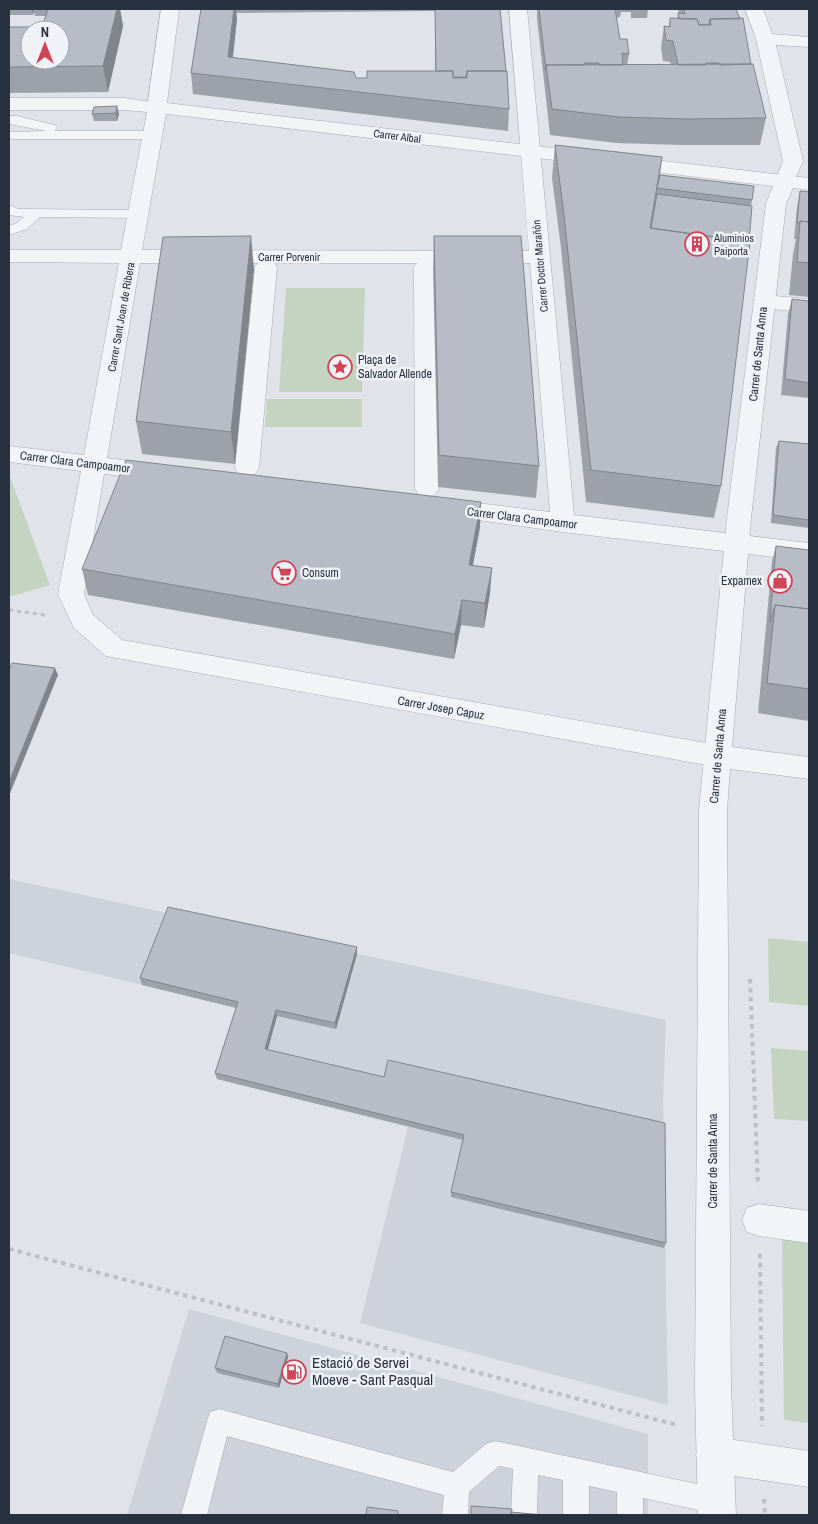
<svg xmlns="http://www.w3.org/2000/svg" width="818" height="1524" font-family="'Archivo Narrow',sans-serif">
  <rect width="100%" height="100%" fill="#e0e3e9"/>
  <path fill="#ced2db" d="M9,879l657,141 -3,80 5,305 -308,-82 48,-196 -191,-48 22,-71 -230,-55z
    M189,1309l459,125v81h-521z"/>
  <path fill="#c5d3c1" d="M286,288h79l-3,104h-83z
    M267,399h95v28h-97z
    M9,474l41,111 -41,12z
    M768,938l41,4v64l-40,-4z
    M771,1048l38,3v70l-35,-2z
    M782,1236l27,3v184l-25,-3z"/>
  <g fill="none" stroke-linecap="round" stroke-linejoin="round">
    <g stroke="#a5aab3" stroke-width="1">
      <path id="service" d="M9,116h8l38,9 2,3 -3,3h99l7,4 -7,4h-139l-5,-1v-6l37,-1 -37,-7z
        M9,205l9,4 121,1 7,4 -7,4 -99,-1 -13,12 -18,6v-9l8,-3 7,-6 -15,-2z
        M219,1409l234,63 33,-28 9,-3 221,47 9,4 4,9 -4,9 -9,4 -73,-16v17h-26v-23l-28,-6v29h-26v-35l-25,-5 -1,40h-26l2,-46 -14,-3 -30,26 -1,23h-26l2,-20 -217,-59 -20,79h-26l26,-94 3,-9z"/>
    </g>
    <g stroke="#a5aab3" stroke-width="1">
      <path id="pedestrian" d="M266,260l7,2 4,5 -18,201 -4,6 -8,2 -8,-2 -4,-6 20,-201 4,-5z
        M425,260l7,2 4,5 3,222 -4,6 -8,2 -8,-2 -4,-6 -1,-222 4,-5z
        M759,1204l50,7v32l-50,-7 -12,-4 -5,-12 5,-12z"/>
    </g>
    <g stroke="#a5aab3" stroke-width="1">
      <path id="minor" d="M509,9h18l47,506 235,28v18l-246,-29 -128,-18 -3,-6 3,-6 9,-3 106,13 -20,-249h-390l-33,195 60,8 4,6 -4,6 -8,2 -55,-6 -20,120 9,21 29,25 595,105 10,3 4,8 -4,8 -10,3 -611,-111 -32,-28 -16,-34 23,-123 -72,-9v-16l75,9 35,-192 -110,-1v-12h112l26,-138 -23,-2h-115v-12h115l40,6 3,4 -25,142 387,1z
        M745,9h18l9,25 37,3v10l-33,-2 27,116 -11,25 -7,2 -7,-2 -3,-4 8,-21 -27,-122z
        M764,295l45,4v14l-53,-6 -3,-5 3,-5z
        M714,1437l95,14v36l-95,-14 -13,-5 -5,-13 5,-13z"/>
    </g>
    <g stroke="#a5aab3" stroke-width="1">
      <path id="tertiary" d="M161,9h18l-12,94 642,75v12l-16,-2 -7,16 -35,314 -19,229 77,10v22l-79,-10 -3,41 4,578 5,127h-38l-3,-127 4,-578 28,-292 39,-314 7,-18 -623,-74 -3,-4z"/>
    </g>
    <path stroke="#bdc1c7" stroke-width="3" stroke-dasharray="4 4" stroke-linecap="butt" d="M9,610l36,5"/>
    <path stroke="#bdc1c7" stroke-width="4" stroke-dasharray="4.5 4.5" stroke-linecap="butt" d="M750,979l8,207
      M9,1249l668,176
      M760,1254l2,172
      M764,1499l1,16"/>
    <use href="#service" fill="#f2f4f7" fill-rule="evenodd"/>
    <use href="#pedestrian" fill="#f2f4f7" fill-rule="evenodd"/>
    <use href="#minor" fill="#f2f4f7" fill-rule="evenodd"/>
    <use href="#tertiary" fill="#f2f4f7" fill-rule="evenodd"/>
  </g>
  <path fill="#9da2aa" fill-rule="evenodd" d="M9,9h111l3,17 -15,66 -99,1v-66h33l4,-11h-11l-1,-5 -1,4h-24z
    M201,9h299l9,100 -1,22 -315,-37 -2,-21zM435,11v60l-68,7h-11l-123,-20 4,-39 -1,-6z
    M536,9h112l-1,9h-16v-6h-10l-1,5 -4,1 4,21 9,15 -2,11h44l-1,-3 -7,-1 -2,-13 3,-22h5l1,-8 7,1 1,-6 1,1 -1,-5h58l30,109 -6,27h-77l-67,-2 -66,-8 -13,-117v-8z
    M94,107l25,7 -2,7h-23l-2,-7z
    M555,145l107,12 -2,18 92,25 -1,6 -2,36 -28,244 -7,32 -128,-16 -25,-254 -9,-70z
    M800,191l9,1v105l-20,-2 4,-41 3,-15h-2l3,-32z
    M434,236l105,230 -3,32 -98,-11 -5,-218z
    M254,269l-19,195 -93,-10 -6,-33z
    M792,299l17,2v97l-28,-3 7,-81z
    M779,441l30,3v84l-38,-5 5,-75z
    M480,527l-7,38 17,28 -6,35 -23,-3 -7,34 -366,-64 -6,-26z
    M776,546l33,4v171l-51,-8 14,-152z
    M357,954l-21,75 -59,-13 -9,34 116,27 282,166 -2,5 -213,-51v-5l12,-52 -246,-61 -2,-6 21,-65 -94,-23 -2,-7z
    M287,1353l1,4 -9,31 -62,-15 -2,-5z"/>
  <path fill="#80848b" d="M32,9h2v2l-1,4z
    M117,9h3l3,17 -15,66 -5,-26z
    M234,9h2l1,10 -7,59 -2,-21z
    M117,106l2,8 -2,7 -1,-8z
    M251,236l3,33 -19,195 -4,-32z
    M481,502l-1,25 -12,63 1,-25z
    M492,568l-2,25 -6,35 1,-25z
    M462,600l-1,25 -7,34 1,-25z
    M55,668l3,7 -49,121v-14z
    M357,947v7l-21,75 -1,-6z
    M276,1010l1,6 -11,39 -1,-6z
    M287,1353l1,4 -9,31 -1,-4z"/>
  <path fill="#b7bcc6" stroke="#80848b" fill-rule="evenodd" d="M48,9h69l-14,57 -94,1v-40h33zM30,30h30v30h-30z
    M201,9h33l-6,48 126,15 2,6h11v-7h86v7h14v-7h40l2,38 -318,-36z
    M435,9h65l6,62h-39l-1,6h-13v-6h-17z
    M539,9h76l5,30h7l2,15 -7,-1 1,12h-24v-2h-15l1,2h-39v5z
    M684,9h52l4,10h-30l-1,6h-10l-2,-6h-18l-1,-6 7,1z
    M670,18l27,1 2,6h12l-1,-6 33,-1 8,46 -31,1 -1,-2h-13v2h-28l-5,-24 -7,-1 -2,-14 6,1z
    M753,64l13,54 -78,1 -69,-2 -67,-8 -6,-44z
    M117,106l-1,7 -24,1 2,-7z
    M555,145l107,12 -12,71 100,14 -29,244 -130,-16 -27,-255z
    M660,175l94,11 -2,14 -95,-12z
    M800,191l9,1v30l-9,-1v2h-3z
    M657,194l95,12 -3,36 -98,-14z
    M800,221l9,1v41l-12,-1z
    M251,236l-20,196 -95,-11 27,-184z
    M434,236h87l18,230 -100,-11z
    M792,299l17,2v82l-24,-4z
    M779,441l30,3v76l-36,-5z
    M126,460l355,42 -12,63 23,3 -7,35 -23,-3 -7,34 -373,-65z
    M776,546l33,4v59l-34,-4 -5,17z
    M775,605l34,4v80l-42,-6z
    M12,663l43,5 -46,114v-112z
    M168,907l189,40 -22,76 -59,-13 -11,39 119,28 4,-17 277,63 1,120 -215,-51 13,-57 -249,-62 23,-71 -98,-24z
    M225,1336l62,17 -9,31 -63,-16z
    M471,1506l41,3 -1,6h-40z
    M367,1507l31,4v4h-32z
    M511,1512l32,3h-32z"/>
  <defs>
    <g id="building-ring" transform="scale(1.25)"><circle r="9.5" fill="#eff2f6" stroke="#cf4457" stroke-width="1.5"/><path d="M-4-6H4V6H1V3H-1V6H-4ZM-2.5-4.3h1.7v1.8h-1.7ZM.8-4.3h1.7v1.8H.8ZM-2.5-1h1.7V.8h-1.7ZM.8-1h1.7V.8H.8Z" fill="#cf4457"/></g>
    <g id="sight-ring" transform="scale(1.25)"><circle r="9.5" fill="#eff2f6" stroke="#cf4457" stroke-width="1.5"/><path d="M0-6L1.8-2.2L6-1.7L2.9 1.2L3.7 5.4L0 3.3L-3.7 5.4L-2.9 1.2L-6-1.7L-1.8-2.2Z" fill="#cf4457"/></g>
    <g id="supermarket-ring" transform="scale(1.25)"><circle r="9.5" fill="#eff2f6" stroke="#cf4457" stroke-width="1.5"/><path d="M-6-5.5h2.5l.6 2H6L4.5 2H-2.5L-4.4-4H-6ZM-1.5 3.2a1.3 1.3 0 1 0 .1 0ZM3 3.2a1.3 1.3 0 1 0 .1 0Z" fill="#cf4457"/></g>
    <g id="shop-ring" transform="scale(1.25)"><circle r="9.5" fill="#eff2f6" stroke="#cf4457" stroke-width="1.5"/><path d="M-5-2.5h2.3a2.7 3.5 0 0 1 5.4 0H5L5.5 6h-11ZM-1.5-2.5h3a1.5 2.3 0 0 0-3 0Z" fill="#cf4457"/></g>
    <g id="fuel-ring" transform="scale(1.25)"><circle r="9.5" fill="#eff2f6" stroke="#cf4457" stroke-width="1.5"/><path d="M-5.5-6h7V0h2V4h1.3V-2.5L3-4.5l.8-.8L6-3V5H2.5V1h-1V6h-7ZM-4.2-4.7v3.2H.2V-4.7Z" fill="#cf4457"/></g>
  </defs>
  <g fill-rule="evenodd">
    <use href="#building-ring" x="697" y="244"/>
    <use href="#sight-ring" x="340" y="367"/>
    <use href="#supermarket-ring" x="284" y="573"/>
    <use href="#shop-ring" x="780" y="581"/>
    <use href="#fuel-ring" x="294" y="1372"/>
  </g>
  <g text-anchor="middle" stroke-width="5" stroke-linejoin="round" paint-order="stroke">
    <g font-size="11" fill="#283140" stroke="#eff2f6">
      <text transform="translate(397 136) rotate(7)" y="4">Carrer Albal</text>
      <text x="289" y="261">Carrer Porvenir</text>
      <text transform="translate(540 266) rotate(-95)" y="4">Carrer Doctor Marañón</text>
      <text transform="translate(121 317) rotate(-80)" y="4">Carrer Sant Joan de Ribera</text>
    </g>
    <g font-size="11" fill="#283140" stroke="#eff2f6" text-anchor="start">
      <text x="714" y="242">Aluminios<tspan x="714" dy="13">Paiporta</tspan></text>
    </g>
    <g font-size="12" fill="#283140" stroke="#eff2f6">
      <text transform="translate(758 354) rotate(-84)" y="4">Carrer de Santa Anna</text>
      <text transform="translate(75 462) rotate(7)" y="4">Carrer Clara Campoamor</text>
      <text transform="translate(522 518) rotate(7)" y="4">Carrer Clara Campoamor</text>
      <text transform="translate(441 708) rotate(10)" y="4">Carrer Josep Capuz</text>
      <text transform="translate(718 756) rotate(-85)" y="4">Carrer de Santa Anna</text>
      <text transform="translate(713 1161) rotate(-90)" y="4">Carrer de Santa Anna</text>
    </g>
    <g font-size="12" fill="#283140" stroke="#eff2f6" text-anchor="start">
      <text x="358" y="364">Plaça de<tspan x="358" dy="14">Salvador Allende</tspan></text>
      <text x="302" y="577">Consum</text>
      <text x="762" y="585" text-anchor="end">Expamex</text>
    </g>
    <g font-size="15" fill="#283140" stroke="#eff2f6" text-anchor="start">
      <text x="312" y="1368">Estació de Servei<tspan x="312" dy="17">Moeve - Sant Pasqual</tspan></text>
    </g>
  </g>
  <rect width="818" height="1524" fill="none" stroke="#283140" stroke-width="20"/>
  <g transform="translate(45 45)"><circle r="24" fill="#eff2f6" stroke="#9fa5ad"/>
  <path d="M0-4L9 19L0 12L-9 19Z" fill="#cf4457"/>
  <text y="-8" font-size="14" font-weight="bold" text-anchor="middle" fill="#283140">N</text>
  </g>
</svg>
